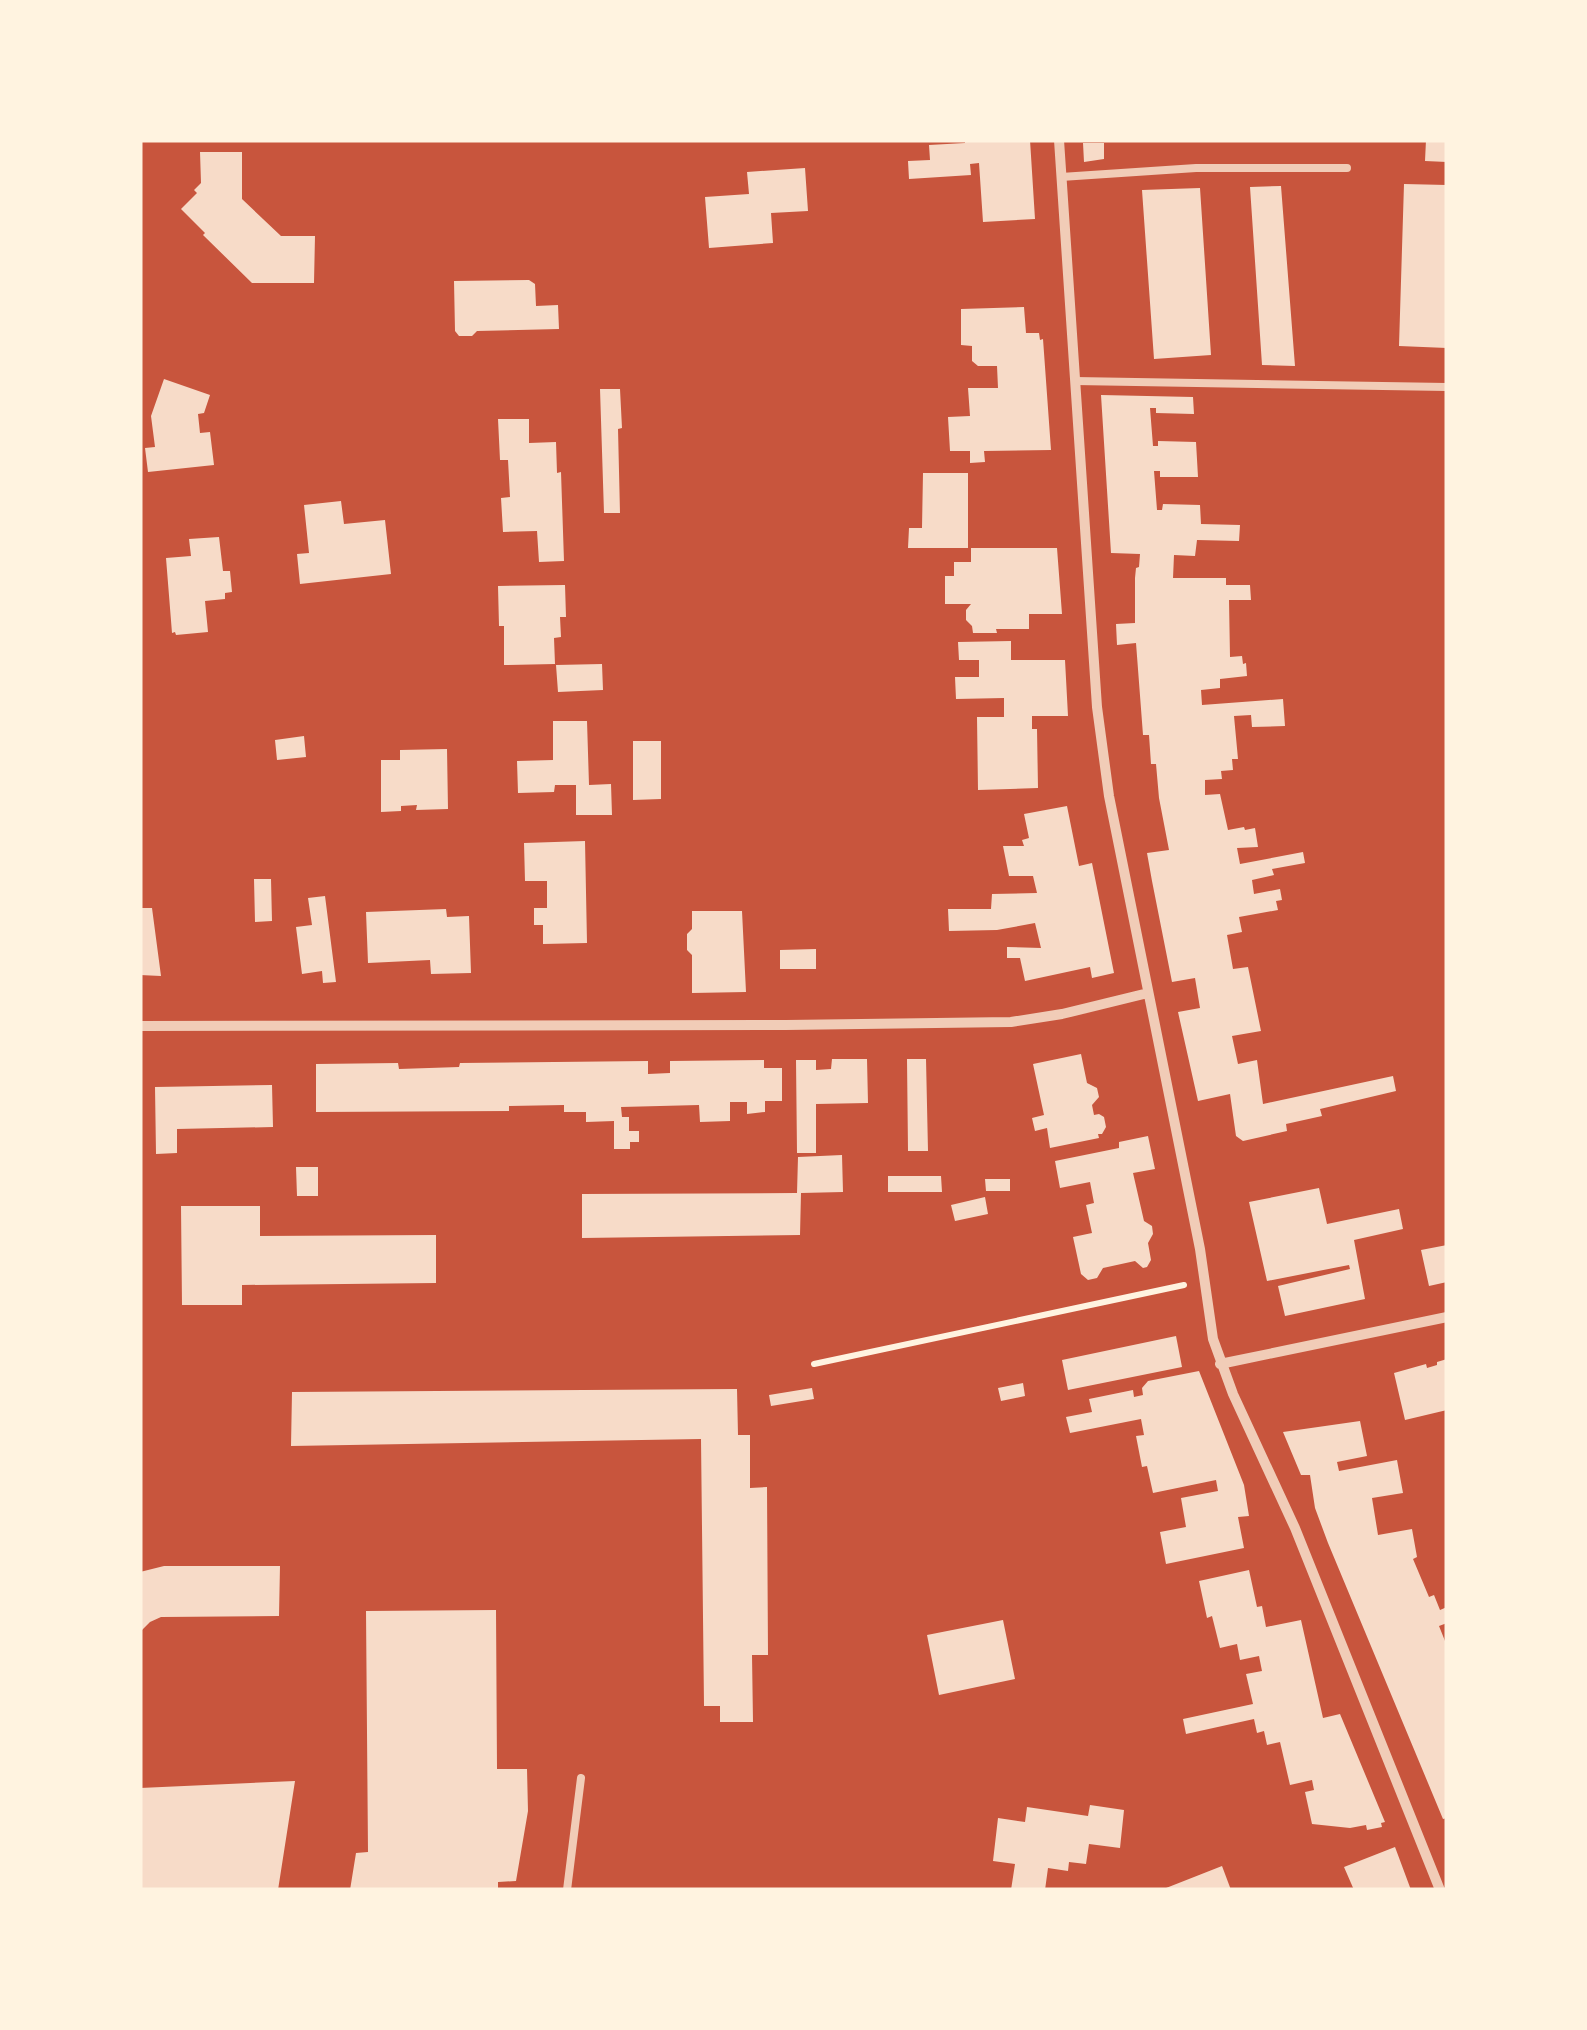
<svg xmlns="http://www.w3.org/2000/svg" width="1587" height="2030" font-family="'Sofia Sans Condensed',sans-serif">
  <rect width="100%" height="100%" fill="#c8553d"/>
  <path fill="#f7dbc8" d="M965,140h65l5,79 -52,3 -4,-59 -9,1 1,11 -62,4 -1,-18 22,-1 -1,-15 36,-2z
    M1426,140h21v22l-22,-1z
    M1083,143h21v16l-20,3z
    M200,152h42v47l39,37h34l-1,47h-62l-49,-48 2,-2 -24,-24 16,-16 -3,-3 7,-7z
    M805,168l3,43 -37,2 2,30 -64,5 -4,-51 44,-3 -2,-22z
    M1404,184l43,1v163l-48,-2z
    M1281,186l14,180 -33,-1 -12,-178z
    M1200,188l11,167 -57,4 -12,-169z
    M529,280l6,4 1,22 22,-1 1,24 -82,2 -5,5h-13l-4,-5 -1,-50z
    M1024,307l2,26h13l1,7 3,-1 8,111 -67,1 1,11 -15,1v-12h-20l-2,-34 22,-1 -2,-28h30l-1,-22h-19l-6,-5v-15l-11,-1v-36z
    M164,379l46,16 -6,18 -6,1 2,19 10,-1 4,33 -66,7 -3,-24 10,-1 -4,-31z
    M600,389h20l2,39 -4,1 2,84h-16z
    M1101,395l92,2 1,17 -38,-1v-5h-6l3,38h5v-5l38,1 2,35h-38v-6h-6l3,39h5l1,-6 37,1 1,19 39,1 -1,16 -42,-1 -2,16 -21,-1 -1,23h53v7h24l1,15h-22l1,57 12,-1 1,8 3,-1 1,13 -27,3v9l-19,2 1,15 81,-6 2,27 -33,1 -1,-12 -17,1 4,43h-6l1,11 -12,1 1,8 -17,1v15l15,-1 8,36 16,-3 1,3 10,-2 3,19 -21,1 3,16 63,-12 2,11 -33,6 2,6 -22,5 2,14 26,-5 2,11 -6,1 2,9 -39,7 3,15 -15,3 6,34 15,-2 13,64 -29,5 6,28 19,-4 6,44 130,-28 3,15 -76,18 2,7 -36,8 1,7 -44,10 -7,-5 -6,-42 -32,7 -20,-89 22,-4 -5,-30 -23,4 -20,-101 -5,-28 22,-3 -10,-52 -3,-34h-5l-2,-29h-6l-7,-92 -19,2 -1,-21 19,-1v-45l1,-10 3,-1 1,-13 -29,-1z
    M498,419h31v24l27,-1 1,31 4,-1 3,89 -25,1 -2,-31 -34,1 -2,-34 9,-1 -2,-37h-8z
    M923,473h45v75h-60l1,-20h13z
    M341,501l3,23 41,-4 6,54 -91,10 -3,-30 12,-1 -5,-48z
    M219,537l4,34h7l2,21 -7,1v6l-20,2 3,31 -32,3 -1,-3 -3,1 -6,-75 25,-2 -2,-17z
    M971,548h86l5,66h-33v15h-33l1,4h-24l-1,-7 -6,-6v-10l5,-6h-26v-28h9v-14h17z
    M565,585l1,32h-6l1,20 -7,1 1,26 -51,1v-39h-5l-1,-40z
    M1011,641v19h54l3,56h-36v13h5l1,59 -60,2 -1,-73h27v-19l-48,1 -1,-22h24v-17h-20l-1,-18z
    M602,664l1,26 -45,2 -2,-27z
    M553,721h34l2,64 22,-1 1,31h-36v-30h-21l-1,7 -36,1 -1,-32 36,-1z
    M304,736l2,21 -29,3 -2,-20z
    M633,741h28v58l-28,1z
    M447,749l1,60 -32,1 1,-5 -16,1v5l-20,1v-52h19v-10z
    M1067,806l12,60 13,-3 22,110 -22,5 -2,-11 -65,14 -5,-23h-13v-11l34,1 -6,-25 -38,7 -48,1 -1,-22h43l1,-15 45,-1 -4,-17h-24l-6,-30h21l-2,-6 7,-2 -5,-24z
    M585,841l2,102 -44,1v-19h-9v-17h13v-27h-22l-1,-38z
    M254,879h17l1,42 -17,1z
    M325,896l11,86 -13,1 -1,-12 -20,3 -6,-47 16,-2 -4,-27z
    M140,908h12l9,68 -21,-1z
    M446,909l1,8 22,-1 2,57 -40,1 -1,-14 -62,3 -2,-51z
    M692,911h50l4,81 -54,1v-38l-5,-5v-16l5,-5z
    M816,949v20h-36v-19z
    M1081,1054l6,29 10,5 2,9 -7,8 2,10 5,-1 5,3 2,10 -4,7h-4l1,4 -49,10 -3,-20 -12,3 -3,-13 12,-3 -11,-51z
    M832,1059h35l1,44 -52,1v49h-19l-1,-93h20v10l15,-1z
    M907,1059h19l2,92h-20z
    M764,1060v8h18v33h-17v11l-18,2v-12h-17v19l-30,1 -1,-17 -78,2 1,10h7v14h10v11h-9v7h-16v-28l-28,1v-10h-22v-7l-55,1v5l-193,1v-48l82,-1 1,6 60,-2 1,-4 188,-2v13l22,-1v-12z
    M272,1085l1,42 -96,2v24l-21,1 -1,-67z
    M1148,1136l7,33 -22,4 11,48 8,5 1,8 -5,9 3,17 -4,7 -4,1 -8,-7 -32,7 -6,10 -9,2 -7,-6 -8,-37 19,-4 -6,-28 8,-2 -4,-21 -30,6 -5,-27 64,-13v-6z
    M842,1155l1,37 -42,1 -1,42 -218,3v-44l215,-1 1,-36z
    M296,1167h22v29h-21z
    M888,1176h53l1,16h-54z
    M985,1179h25v12h-24z
    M1319,1188l8,36 72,-15 4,20 -49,11 11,59 -80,17 -7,-30 72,-17 -1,-4 -82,16 -18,-79z
    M985,1197l3,17 -33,7 -4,-16z
    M181,1206h79v30l176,-1v48l-194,2v20h-60z
    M1447,1245v37l-18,4 -8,-36z
    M1176,1336l6,31 -114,23 -6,-30z
    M1447,1359v51l-42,10 -11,-47 32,-9 1,4 10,-3v-3z
    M1199,1371l45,114 5,31 -11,1 6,31 -78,16 -6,-32 26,-5 -5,-29 37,-7 -2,-11 -63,13 -6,-27 -5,1 -6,-31 8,-1 -3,-16 -71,14 -4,-16 26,-5 -3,-13 44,-9 1,7 9,-2 -1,-7 6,-7z
    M1023,1383l2,13 -24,5 -3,-13z
    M812,1388l2,11 -43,7 -2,-11z
    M737,1389l1,46h12v53l17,-1 1,168h-16l1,67h-33v-16h-16l-3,-267 -410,7 1,-54z
    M1360,1421l7,35 -30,6 2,9 58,-11 6,33 -31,5 6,37 34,-6 5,28 -4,2 16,38 5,-2 6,15 7,-3v16l-8,3 8,20v172l-4,1 -115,-276 -13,-35 -5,-33h-9l-18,-43z
    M164,1566h116l-1,50 -118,1 -11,5 -10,10v-60z
    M1249,1570l8,37 5,-1 4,21 35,-7 22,98 17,-4 45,108 -4,1 1,4 -15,3 -1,-5 -16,3 -38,-4 -7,-32 9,-2 -2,-10 -22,5 -10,-43 -13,3 -3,-14 -7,2 -3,-14 -68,15 -3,-15 70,-15 -7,-30 16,-3 -3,-15 -19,4 -3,-16 -17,4 -8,-32 -5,2 -8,-37z
    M496,1610l1,159h30l1,42 -12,70 -18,1v8h-148l6,-37 12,-1 -2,-241z
    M1003,1620l12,59 -76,16 -12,-60z
    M295,1781l-17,109h-138v-102z
    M1090,1805l34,5 -4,38 -31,-4 -3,20 -17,-2 -1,9 -20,-3 -3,22h-34l4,-26 -22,-3 5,-43 27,4 2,-15 61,9z
    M1395,1847l16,43h-57l-10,-23z
    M1222,1866l9,24h-70z"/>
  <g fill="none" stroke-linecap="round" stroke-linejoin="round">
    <path stroke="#fff3e0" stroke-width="6" d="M814,1364l370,-79"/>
    <path stroke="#f1ccb7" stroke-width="8" d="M1061,177l135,-9h151
      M1075,381l372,6
      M567,1890l14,-112"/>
    <path stroke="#f1ccb7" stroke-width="10" d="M1059,140l38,567 12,89 91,453 13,90 20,55 62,134 145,362
      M140,1026l646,-1 225,-3 51,-8 86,-21
      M1220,1364l227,-47"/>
  </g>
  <rect width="1587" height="2030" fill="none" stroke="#fff3e0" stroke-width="285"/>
</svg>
